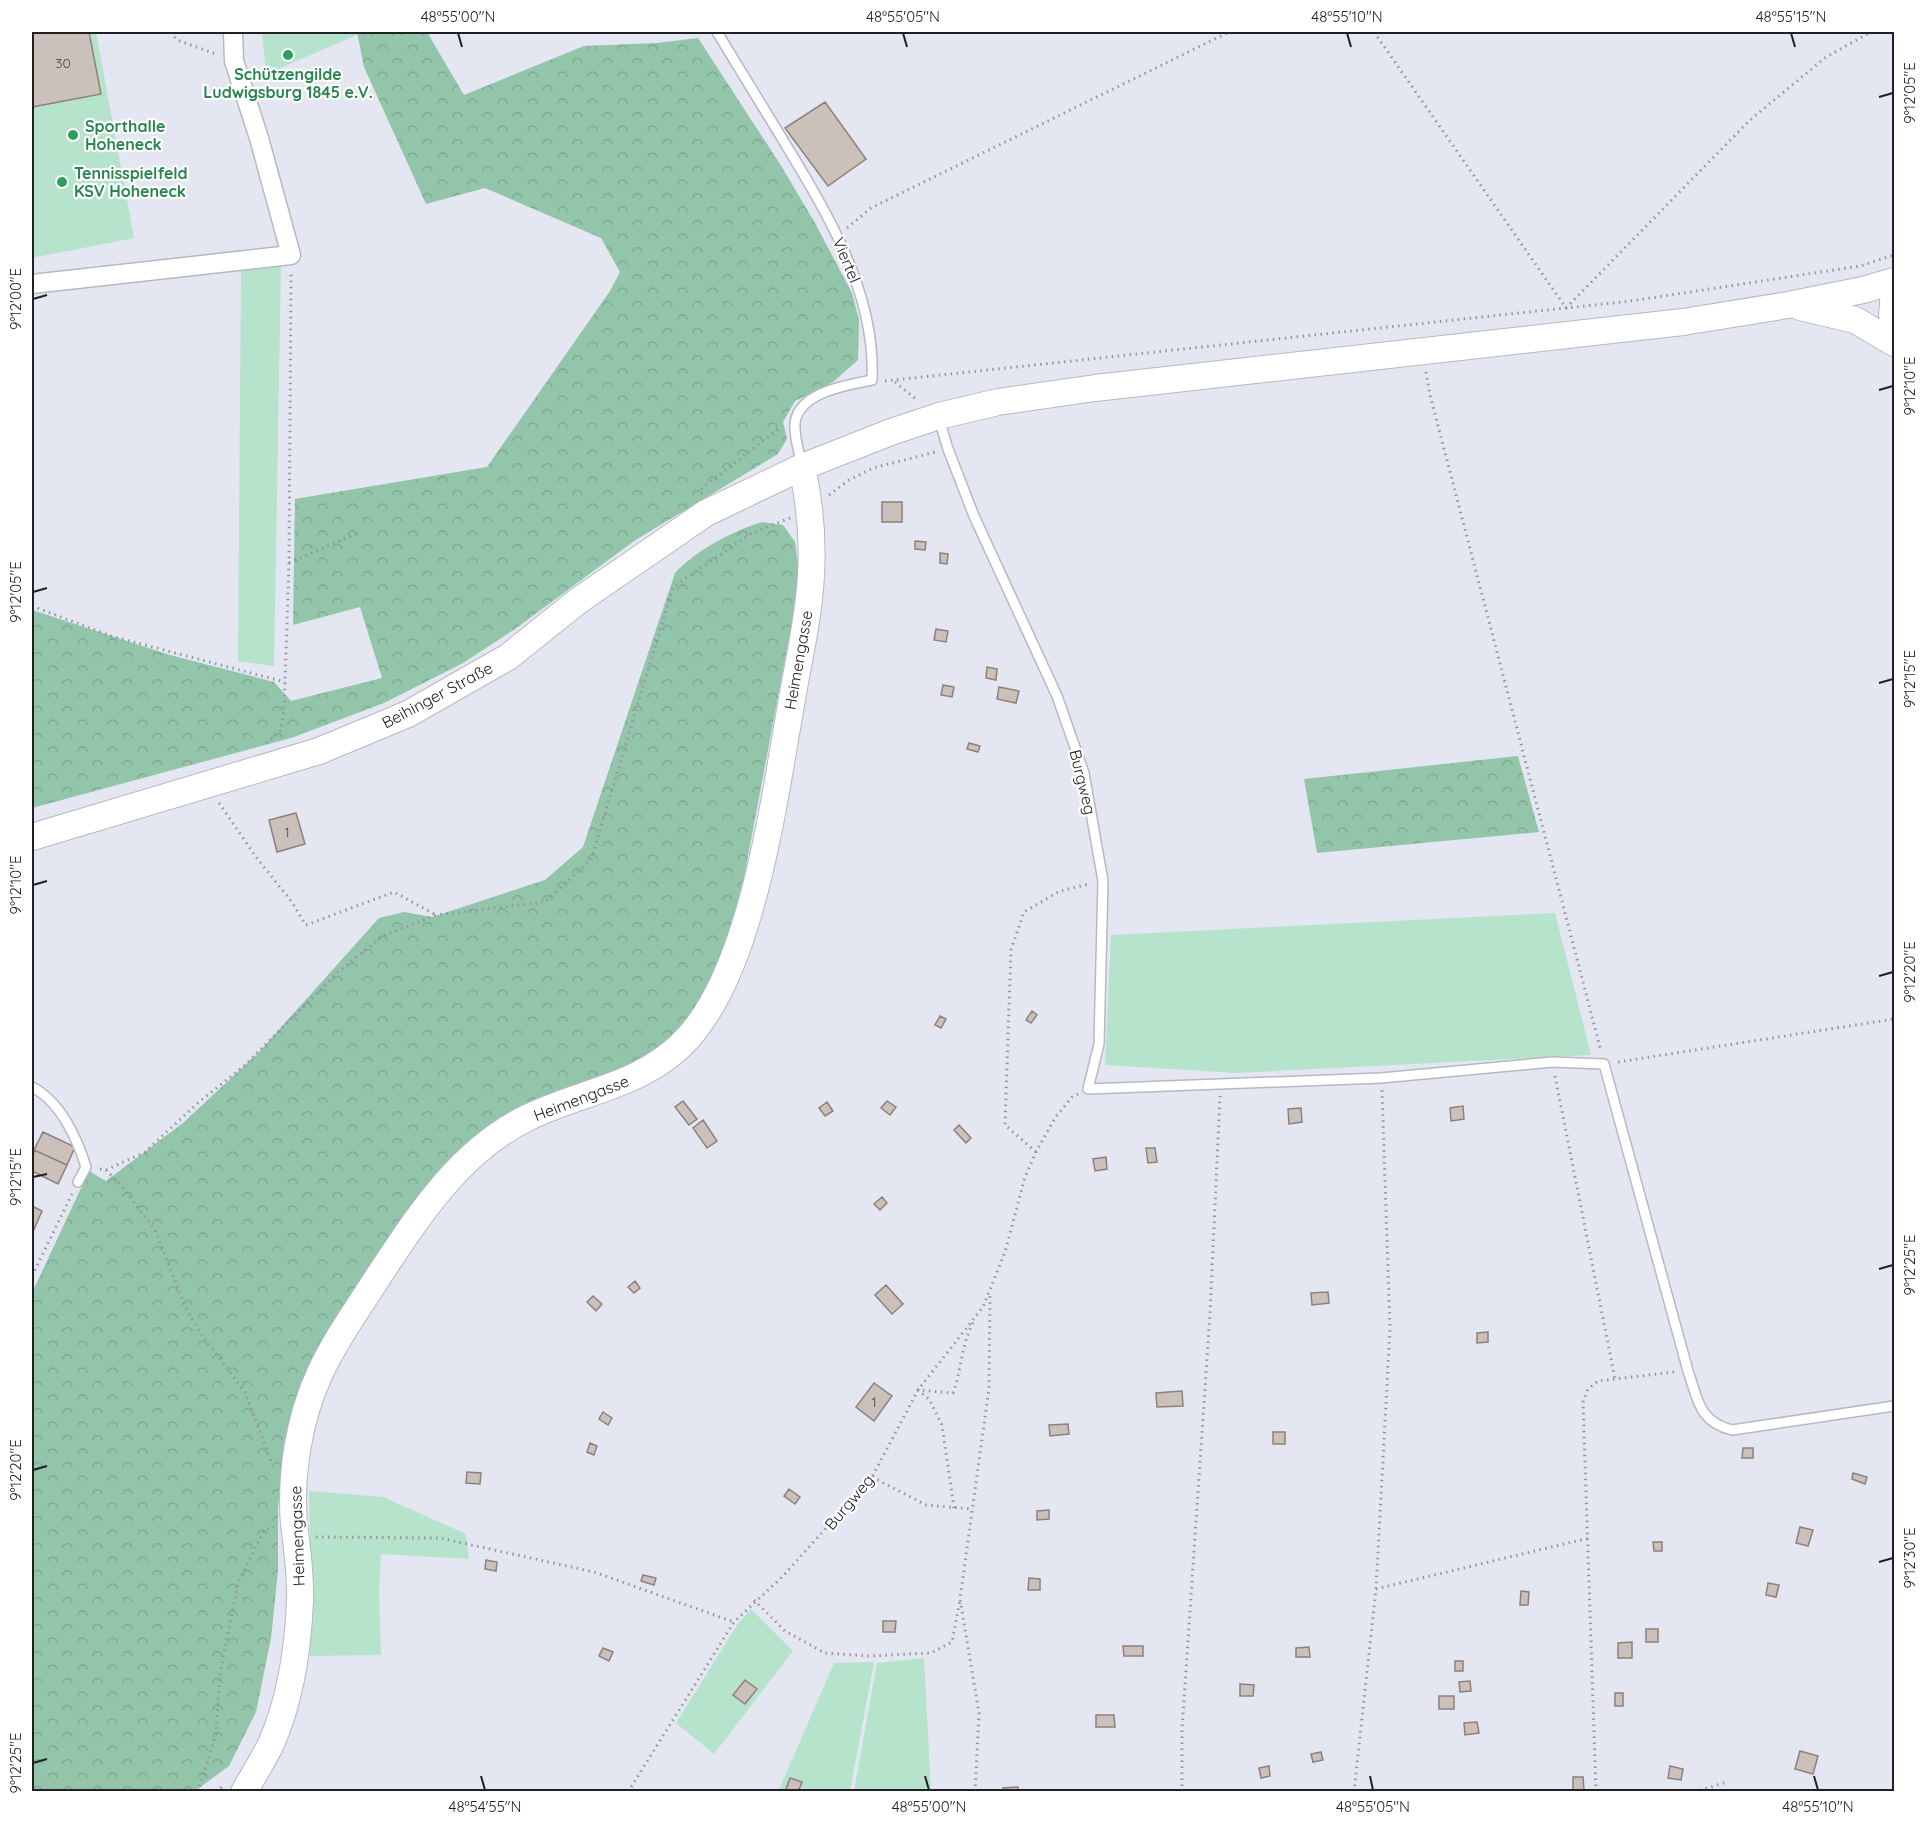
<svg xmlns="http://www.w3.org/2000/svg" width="1926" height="1823" font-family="Quicksand,sans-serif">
  <defs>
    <pattern id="forest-crowns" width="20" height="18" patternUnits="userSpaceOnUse" patternTransform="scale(1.5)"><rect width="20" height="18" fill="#92c5aa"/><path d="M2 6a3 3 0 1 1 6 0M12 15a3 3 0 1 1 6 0" fill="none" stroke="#7ea992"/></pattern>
  </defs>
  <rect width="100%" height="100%" fill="#e4e6f1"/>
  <path fill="#b6e3cb" d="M32,32h64l38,206 -102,20z
    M262,32h94l1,3 -91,39z
    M281,264l-7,402 -36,-5 3,-390z
    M1555,913l36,142 -354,18 -132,-8 6,-130z
    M309,1491l74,6 83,37 3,25 -88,-5 -2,37 2,64 -77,1 7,-62z
    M751,1609l42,42 -79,103 -38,-31 61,-98z
    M924,1658l7,133h-77l23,-128z
    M874,1662l-24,129 -72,1 56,-129z"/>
  <path fill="url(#forest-crowns)" d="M357,32h70l37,63 120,-49 73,-3 41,-5 82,126 35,59 37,70 7,27 -1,40 -25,22 -38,19 -12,21 4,17 -9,15 -144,87 -119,88 -52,34 -79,40 -93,35 -259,70v-198l138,45 104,27 17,19 91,-23 -22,-71 -67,18 2,-126 192,-32 123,-176 10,-19 -19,-34 -116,-50 -59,16 -62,-137z
    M762,522l21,3 12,17 5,38 -65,345 -39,92 -57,52 -192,106 -138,196 -25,71 -6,67v62l-7,67 -15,74 -27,54 -34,25 -163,1v-499l57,-122 17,10 77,-58 75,-70 121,-135 25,-6 28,5 113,-37 38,-33 92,-274c23,-24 56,-41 87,-51z
    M1518,756l21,76 -222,21 -13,-74z"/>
  <path fill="#ccc0ba" stroke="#8c817c" stroke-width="1.5" d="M32,32h57l12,62 -69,13z
    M825,102l41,57 -38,27 -43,-58z
    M882,502h20v20h-20z
    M915,541l11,1 -1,8 -10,-1z
    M940,553l8,1 -1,10 -7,-1z
    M936,629l12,2 -2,11 -12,-2z
    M987,667l10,2 -1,11 -10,-2z
    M943,685l11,2 -2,10 -11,-2z
    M999,687l20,4 -3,12 -19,-4z
    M969,743l11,3 -2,6 -11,-3z
    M296,813l9,31 -28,8 -8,-32z
    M1032,1011l5,4 -6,8 -5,-3z
    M940,1016l6,3 -5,9 -6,-3z
    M683,1101l14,18 -8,6 -14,-18z
    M887,1101l9,6 -6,8 -9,-7z
    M827,1102l6,9 -8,5 -6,-8z
    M1463,1106l1,13 -13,2 -1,-13z
    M1301,1108l1,14 -13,2 -1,-15z
    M703,1120l14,21 -10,7 -14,-20z
    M959,1125l12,13 -5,5 -12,-13z
    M43,1132l32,15 -8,18 -33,-15z
    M1146,1148h9l2,14 -9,1z
    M34,1150l33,15 -9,19 -26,-13z
    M1106,1157l1,12 -12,2 -2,-12z
    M882,1197l5,6 -7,7 -6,-6z
    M32,1206l10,5 -10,23z
    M635,1281l5,7 -6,5 -6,-6z
    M886,1285l17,19 -11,10 -17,-19z
    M1328,1292l1,11 -17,2 -1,-12z
    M593,1296l9,8 -6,7 -9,-9z
    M1488,1332v10l-11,1v-10z
    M874,1383l18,13 -18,25 -18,-14z
    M1182,1391l1,15 -26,1 -1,-14z
    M603,1412l9,6 -4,7 -9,-6z
    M1068,1424l1,10 -19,2 -1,-11z
    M1273,1432h12v12h-12z
    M590,1443l7,3 -3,9 -7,-3z
    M1743,1448h10v10h-11z
    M467,1472l14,1 -1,11 -14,-1z
    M1853,1473l14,4 -2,7 -13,-5z
    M789,1489l11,8 -5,7 -11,-8z
    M1049,1510v9l-12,1v-9z
    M1800,1527l13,3 -5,16 -12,-3z
    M1653,1542h9v9h-8z
    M486,1560l11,2 -1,9 -11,-2z
    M643,1575l13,3 -2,7 -13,-4z
    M1029,1578l11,1v11h-12z
    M1768,1583l11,2 -3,12 -10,-2z
    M1521,1591l8,1 -1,13h-8z
    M883,1621h13l-1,11h-12z
    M1646,1629h12v13h-12z
    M1632,1642v16h-14v-15z
    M1123,1646h20v10h-19z
    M1309,1647l1,10h-14v-9z
    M603,1648l10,4 -4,9 -10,-5z
    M1455,1661h8v10h-8z
    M745,1680l12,9 -12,15 -12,-9z
    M1470,1681l1,10 -11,1 -1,-10z
    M1240,1684l14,1 -1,11h-13z
    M1615,1693h8v13h-8z
    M1439,1696h15v13h-15z
    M1096,1715h18l1,12h-19z
    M1477,1722l2,11 -14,2 -1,-12z
    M1800,1751l18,5 -5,18 -18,-5z
    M1321,1752l2,8 -10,2 -2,-8z
    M1269,1766l1,10 -9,2 -2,-10z
    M1670,1766l13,3 -2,11 -13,-2z
    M1573,1777h10l1,13 -11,1z
    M790,1778l12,4 -4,10h-13z
    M1018,1787v5h-15v-4z"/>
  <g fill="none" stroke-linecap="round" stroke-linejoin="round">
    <g stroke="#b7b8c3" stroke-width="12">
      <path id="lane" d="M717,32c22,36 44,72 66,108 44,73 93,152 89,240 -25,5 -73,12 -77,43 -1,14 4,29 7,42
        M939,419l9,30 26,67 83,180 27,77 19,108 -4,163 -11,45 293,-11 171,-16 52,2 84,307c10,29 11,51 44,59l162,-24
        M32,1087c28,14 45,51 54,80l-8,15"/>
    </g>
    <g stroke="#b7b8c3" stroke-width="21">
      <path id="street" d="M32,284l259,-29 -32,-117 -25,-77 -1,-29"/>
    </g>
    <g stroke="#b7b8c3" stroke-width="28">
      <path id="secondary" d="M1894,291l-2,24 2,6
        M1800,307l55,13 39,23
        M32,837l287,-86 89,-37 100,-57 70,-56 128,-88 96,-46 89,-35 48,-16 59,-14 97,-14 588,-66 105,-17 75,-15 31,-9
        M244,1792c9,-16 19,-32 27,-48 19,-43 27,-96 29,-143 1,-26 -3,-52 -6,-77 -4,-50 5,-106 26,-151 15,-33 37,-63 56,-93 41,-62 82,-128 151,-162 52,-26 110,-31 153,-72 72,-67 94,-247 111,-341 7,-43 18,-87 20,-130 2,-36 -1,-72 -9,-108"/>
    </g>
    <path stroke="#94959d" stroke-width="3" stroke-dasharray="1.5 4.5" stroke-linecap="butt" d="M171,32l6,8 39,14
      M1374,32l192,276 184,-188 76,-63 45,-25
      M847,228l24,-20 358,-176
      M1426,372l4,23 171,656
      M885,381l746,-80 229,-35 34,-11
      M895,382l22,18
      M701,489l80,-62
      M829,495l20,-15 24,-12 62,-16
      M289,563l71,-31
      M32,606l79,30 174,46
      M266,743l14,-11 4,-21 5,-148 2,-289
      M219,803l37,54 35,44 15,24 88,-33 42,23
      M1618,1062l276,-43
      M1555,1076l60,303
      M1036,1152l-31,-27 6,-175 13,-38 36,-21 29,-7
      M100,1169l6,1 14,14 35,46 30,76 14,25 46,61 27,72
      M106,1170l39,-18 54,-50 45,-36 94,-94 45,-36 53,-21 109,-13 46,-42 82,-273 79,-54 38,-15
      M32,1276l40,-82
      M872,1477l54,28 46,4
      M954,1508l-12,-83 -13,-26 -11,-9 35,3c9,-24 8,-49 21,-72
      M316,1537l124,1 154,34 140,50
      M1376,1589l213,-51
      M754,1600l31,31 40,22 44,3 62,-3 21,-11 8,-42
      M198,1792l18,-58 4,-61 18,-90 26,-53 10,-3
      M216,1792l8,-7
      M628,1792l106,-170 49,-46 89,-99 46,-87 65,-83 22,-55 20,-75 11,-25 19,-34 17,-21 6,-3
      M975,1792l4,-79 -19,-114 29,-211 1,-92
      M1182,1792v-62l28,-416 10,-218
      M1354,1792l22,-203 14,-260 -8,-239
      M1596,1792l-13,-390 5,-13 10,-8 76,-9
      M1694,1792l33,-10"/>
    <use href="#lane" stroke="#fff" stroke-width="9"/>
    <use href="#street" stroke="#fff" stroke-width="18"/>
    <use href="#secondary" stroke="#fff" stroke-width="26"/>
  </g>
  <path fill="none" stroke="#212125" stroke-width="2" d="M458,33l4,14M903,33l4,14M1347,33l4,14M1791,33l4,14M1879,97l14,-4M33,299l14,-4M1879,390l14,-4M33,592l14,-4M1879,683l14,-4M33,885l14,-4M1879,976l14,-4M33,1177l14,-3M1879,1269l14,-4M33,1470l14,-4M1879,1562l14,-4M33,1763l14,-4M481,1776l4,14M925,1776l4,14M1370,1776l3,14M1814,1776l4,14"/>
  <g fill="#2e9e5b" stroke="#fff" stroke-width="2">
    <circle cx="288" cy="55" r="6"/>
    <circle cx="73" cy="135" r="6"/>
    <circle cx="62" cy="182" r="6"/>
  </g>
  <g text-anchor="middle" stroke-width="4.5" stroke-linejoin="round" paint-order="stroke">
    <g font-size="14" fill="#4c494a">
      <text x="63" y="68">30</text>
      <text x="287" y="837">1</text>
      <text x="874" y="1407">1</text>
    </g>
    <g font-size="16" font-weight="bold" fill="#27864d" stroke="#fff" text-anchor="start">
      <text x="288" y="80" text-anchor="middle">Schützengilde<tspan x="288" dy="18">Ludwigsburg 1845 e.V.</tspan></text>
      <text x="85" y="132">Sporthalle<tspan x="85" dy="18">Hoheneck</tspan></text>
      <text x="74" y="179">Tennisspielfeld<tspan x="74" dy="18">KSV Hoheneck</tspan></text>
    </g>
    <g font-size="16" fill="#212125" stroke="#fff">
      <text transform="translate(847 260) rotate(67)" y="6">Viertel</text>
      <text transform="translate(798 660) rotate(-80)" y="6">Heimengasse</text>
      <text transform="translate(437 695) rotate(-28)" y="6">Beihinger Straße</text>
      <text transform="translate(1083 782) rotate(76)" y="6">Burgweg</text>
      <text transform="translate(581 1098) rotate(-21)" y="6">Heimengasse</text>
      <text transform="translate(849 1502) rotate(-50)" y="6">Burgweg</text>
      <text transform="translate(297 1536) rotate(-92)" y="6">Heimengasse</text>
    </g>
  </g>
  <rect width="1926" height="1823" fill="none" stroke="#ffffff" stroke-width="66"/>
  <rect x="33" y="33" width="1860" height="1757" fill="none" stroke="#212125" stroke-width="2"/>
  <g font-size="15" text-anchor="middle" fill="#212125">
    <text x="458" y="22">48°55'00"N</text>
    <text x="903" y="22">48°55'05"N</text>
    <text x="1347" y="22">48°55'10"N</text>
    <text x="1791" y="22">48°55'15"N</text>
    <text transform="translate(1910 93) rotate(-90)" y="5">9°12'05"E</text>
    <text transform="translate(16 299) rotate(-90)" y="5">9°12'00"E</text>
    <text transform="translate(1910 386) rotate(-90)" y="5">9°12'10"E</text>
    <text transform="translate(16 592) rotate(-90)" y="5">9°12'05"E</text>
    <text transform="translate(1910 679) rotate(-90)" y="5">9°12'15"E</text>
    <text transform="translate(16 885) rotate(-90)" y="5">9°12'10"E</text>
    <text transform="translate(1910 972) rotate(-90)" y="5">9°12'20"E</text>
    <text transform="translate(16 1177) rotate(-90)" y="5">9°12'15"E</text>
    <text transform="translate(1910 1265) rotate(-90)" y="5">9°12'25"E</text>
    <text transform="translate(16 1470) rotate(-90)" y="5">9°12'20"E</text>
    <text transform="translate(1910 1558) rotate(-90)" y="5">9°12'30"E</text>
    <text transform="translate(16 1763) rotate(-90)" y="5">9°12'25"E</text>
    <text x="485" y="1812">48°54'55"N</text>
    <text x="929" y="1812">48°55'00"N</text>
    <text x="1373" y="1812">48°55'05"N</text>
    <text x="1818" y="1812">48°55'10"N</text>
  </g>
</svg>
